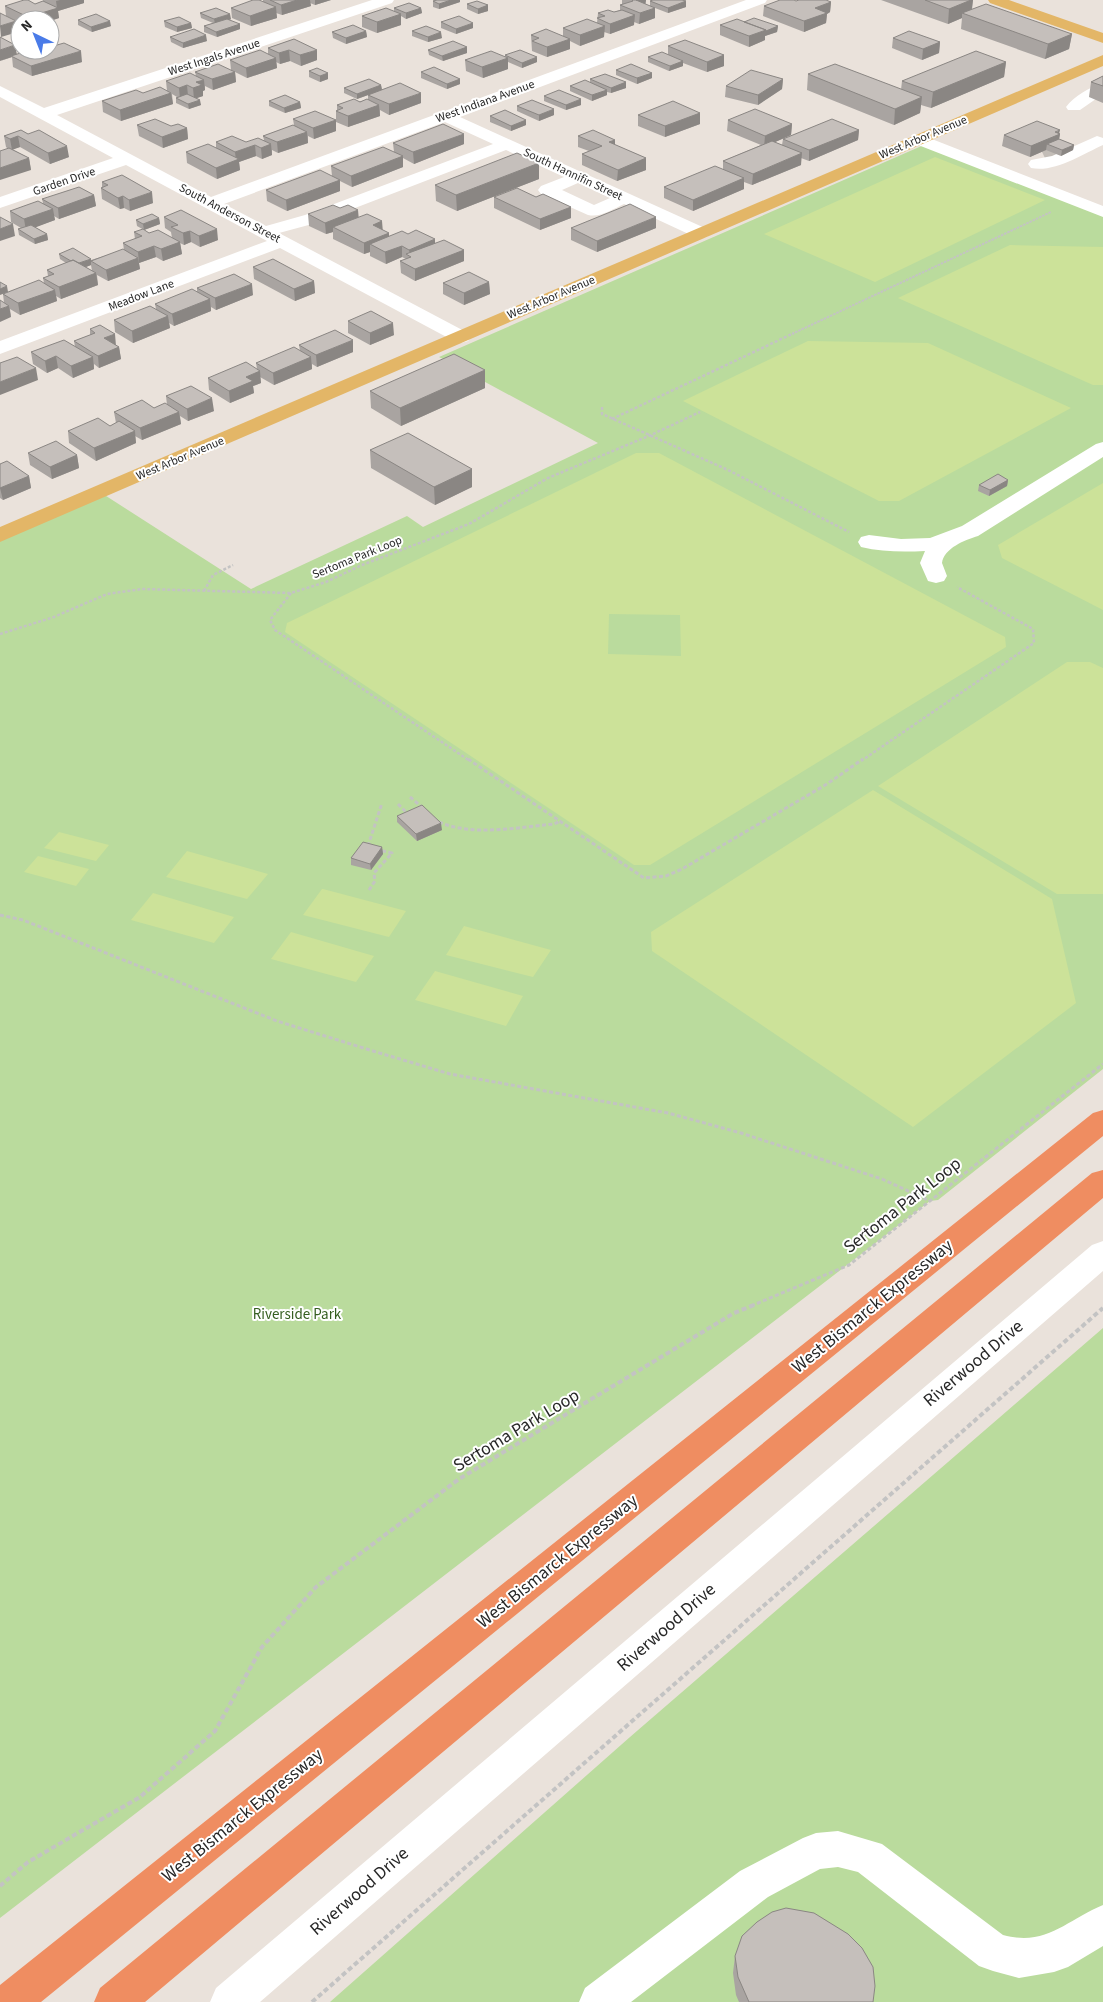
<svg xmlns="http://www.w3.org/2000/svg" width="1103" height="2002" font-family="'Source Sans 3',sans-serif">
  <rect width="100%" height="100%" fill="#eae2db"/>
  <path fill="#badb9d" d="M933,141l170,67v861l-165,131 -8,1 -930,717v-1380l103,-44 148,95 156,-73 16,11 175,-84 -159,-86z
    M1103,1328v674h-773l300,-265z"/>
  <path fill="#cce299" fill-rule="evenodd" d="M935,157l110,43 -170,82 -111,-48z
    M1010,245l93,2v138h-10l-195,-87z
    M808,341l120,2 143,65 -172,93h-20l-196,-100z
    M636,453h23l346,184 1,10 -356,218h-16l-349,-233 2,-9zM609,614l71,1 1,41 -73,-2z
    M1103,483v127l-101,-52 -4,-13z
    M1067,662h23l13,6v226h-46l-179,-108z
    M873,790l179,109 24,104 -163,124 -261,-176 -1,-19z
    M59,832l50,13 -13,16 -52,-13z
    M187,851l81,23 -21,25 -81,-22z
    M38,856l51,13 -13,17 -52,-14z
    M322,889h1l83,22 -17,26 -86,-22z
    M153,893l81,24 -20,26 -83,-23z
    M464,926l87,24 -18,27 -87,-22z
    M291,932l83,24 -18,26 -85,-23z
    M435,971l88,25 -17,30 -91,-26z"/>
  <g fill="none" stroke-linecap="round" stroke-linejoin="round">
    <path stroke="#c3bdb7" stroke-width="17" stroke-dasharray="17 9" stroke-linecap="butt" d="M1044,156l21,-10"/>
    <path stroke="#c3c3c3" stroke-width="2" stroke-dasharray="2.5 1" stroke-linecap="butt" d="M792,334l259,-122"/>
    <path stroke="#c3c3c3" stroke-width="2.5" stroke-dasharray="3 2" stroke-linecap="butt" d="M602,407v7l126,56 121,62
      M612,419l182,-86
      M204,591l9,-16 20,-10
      M291,593l-21,27 5,10 195,131
      M0,634l54,-17 53,-23 35,-5 149,4 35,-11 36,-17 107,-41 79,-46 103,-43 49,-23
      M861,761l173,-118 -1,-14 -76,-42"/>
    <path stroke="#c3c3c3" stroke-width="3" stroke-dasharray="4 2.5" stroke-linecap="butt" d="M468,759l176,119 22,-2 16,-7 145,-85 36,-25
      M410,797l13,11
      M398,804l10,10
      M439,822c35,15 79,5 115,2l7,-3
      M368,846l14,-43
      M369,890l6,-9 -1,-8 18,-20 -13,-3
      M0,915l23,5 254,101 96,30 77,23 218,39 73,20 141,46 48,22
      M751,1306l98,-41 254,-201"/>
    <path stroke="#c3c3c3" stroke-width="4" stroke-dasharray="5 3" stroke-linecap="butt" d="M0,1886l28,-24 112,-65 75,-66 47,-84 54,-60 143,-108 275,-166 20,-8
      M312,2002l791,-694"/>
    <path fill="#fff" fill-rule="evenodd" d="M372,0h22l-2,3 -335,112 154,82 535,-197h21l-2,3 -305,114 247,112 3,4 -3,4 -6,1 -6,-1 -71,-33c-11,5 -24,14 -36,11l-47,-21 -3,-4 3,-4 23,-9 -58,-27 -190,73 -37,10 189,100 3,4 -3,4 -7,2 -7,-2 -174,-93 -280,106v-13l267,-100 -141,-76 -126,43v-11l113,-39 -113,-61v-11l44,22zM445,122l48,22 -188,71 -39,11 -42,-22zM578,183l32,15 -16,7 -32,-15z
      M1103,83v11l-23,16h-12l-2,-3c8,-11 24,-20 37,-24z
      M919,134l184,72v11l-190,-74 -2,-4 2,-4z
      M1097,136l6,2v7c-20,9 -49,28 -72,23l-3,-4 3,-4 21,-4z
      M1103,442v15l-125,79c-13,4 -34,12 -36,27l5,13 -3,5 -8,2 -8,-2 -8,-18 5,-12c-22,1 -43,1 -64,-4l-3,-5 3,-5 8,-2 32,4 29,-1 32,-12 134,-82z
      M1103,1241v30l-843,731h-50l6,-14 876,-743z
      M838,1831l44,13 121,91c44,12 63,-15 100,-30v41l-35,21 -14,5 -35,6 -26,-7 -14,-5 -121,-94 -20,-5 -18,2 -52,28 -137,105h-52l6,-14 155,-117 63,-33 13,-5z"/>
    <path fill="#e3b667" fill-rule="evenodd" d="M988,0h21l94,33v10l-113,-40z
      M1103,55v11l-1103,476v-15z"/>
    <path fill="#ef8d61" fill-rule="evenodd" d="M1103,1110v26l-1062,866h-41v-17l1093,-872z
      M1103,1170v28l-958,804h-51l6,-14 992,-815z"/>
  </g>
  <path fill="#a9a4a1" fill-rule="evenodd" d="M43,0h41v3l-26,8 1,7 -9,3v-1h-30v3l-14,-7 -1,-10 30,-2 8,-3z
    M263,0h68l-16,5 -5,-2 1,3 -29,9 -6,-2 1,5 -26,8 -19,-8 -1,-10 32,-6z
    M436,0h24v2l-21,7 -6,-2v-6z
    M622,0h24l-1,4 5,2v-5l36,6 -18,6 -13,-5v10l-16,6 -5,-2v3l-24,9 -6,-2v5l-24,9 -10,-5v8l-23,8 -15,-6 -1,-16 32,1v-8l34,-5 1,-10 16,-1 6,-2v-5h2z
    M881,0h92l-1,10 100,24 -3,15 -24,10 -84,-30 1,-11 -14,6z
    M796,1l35,1 -1,10 -3,2 -1,9 -22,9 -41,-16 1,-10z
    M467,4l21,1v6l-10,3 -11,-5z
    M394,8h27l1,5 -16,6 -5,-3v9l-24,8 -15,-6v-11l32,-5z
    M200,13l31,6 -1,1 10,9 -23,8 -13,-5v-6l9,-3 -12,-5z
    M78,20l33,6 -19,6 -14,-7z
    M164,21l27,2 1,5 -15,4 -12,-5z
    M441,22l32,6 -17,6 -15,-6z
    M744,22l34,4 -1,6 -12,4v4l-16,7 -29,-12v-10z
    M366,31l1,6 -21,7 -13,-6 -1,-6z
    M412,31l30,7 -14,4 -16,-6z
    M170,37l37,4 -24,7 -12,-6z
    M893,38l47,4 -1,11 -17,7 -30,-12z
    M294,39l23,21 -16,6 -11,-5 -10,3 -4,-2 1,6 -30,10 -12,-6 1,10 -23,8 -8,-4v4l-2,1v5l-6,2 4,7 -12,4 -13,-6v-5l1,-1 -5,-3 1,10 -52,17 -18,-9 -1,-11 41,-8 24,-2 -1,-10 30,-5 -1,-4 36,-2 -1,-10 38,-6v-6z
    M668,46l56,9v11l-17,6 -24,-9v3l-14,5 -21,-9v-5l20,-3z
    M467,47v6l-24,8 -14,-6 -1,-5z
    M34,52l48,10 -50,14 -19,-9 -1,-10 -12,4 17,-7z
    M505,55l32,7 -15,6 -14,-6v7l-25,9 -17,-7 -1,-11 40,-3z
    M1006,62l-2,15 -73,31 -10,-3 -1,8 -26,12 -87,-35 1,-16 93,16 1,-9z
    M616,70l36,3v5l-15,6 -21,-9z
    M309,71l19,2v6l-8,3 -11,-5z
    M421,72l39,7v5l-13,5 -26,-11z
    M1103,76v27l-14,-6 2,-15z
    M590,79l36,3v6l-15,5 -4,-1v3l-15,6 -22,-10v-5l20,-3z
    M783,79l-1,10 -24,16 -33,-8 1,-11z
    M381,85l1,5 39,13 -32,12 -9,-5v6l-32,11 -12,-5v-11l1,-1v-5l31,-5v-5l-11,4 -13,-6v-5z
    M544,96l37,9 -15,5 -22,-9z
    M269,101l31,1 1,6 -16,5 -16,-7z
    M517,106l37,9 -15,6 -22,-10z
    M700,113v11l-35,13 -27,-11v-11z
    M490,116l36,4v5l-15,6 -21,-9z
    M293,119l43,1v11l-22,8 -6,-3v7l-30,10 -6,-3v5l-10,4 -6,-3 -17,6 1,8 -23,9 -30,-16 -1,-11 30,-4v-6h30l18,-2 -1,-4 31,-11z
    M728,120l64,4 -1,11 -16,7 7,3 1,-6 76,-9 -1,10 -49,21 -8,-3v7l-49,20 -8,-3v7l-51,22 -29,-13v-11l59,-18v-8l38,-16 -34,-14z
    M137,125l34,1 16,2 1,11 -25,9 -24,-12z
    M21,130l48,27 -19,7 -30,-17 -8,2 17,9 2,12 -25,-23 -2,-11z
    M1059,133l1,1 -1,5 15,6 -1,5 -12,6 -15,-6 -16,7 -28,-11 2,-11z
    M578,136l37,4v5l31,13v12l-29,11 -35,-16v-11l7,-3 -11,-4z
    M393,143l71,1 -50,20 -11,-6v9l-51,20 -12,-6v10l-53,20 -20,-10 -1,-11 66,-14 -1,-10 63,-14z
    M539,163v16l-82,32 -21,-10 -1,-16z
    M102,182l51,21 -23,8 -6,-3 -4,1 -18,-10 -1,-11 1,-1z
    M94,195l2,11 -37,13 -5,-3 1,4 -20,7 12,7 1,6 -13,4 -16,-9 -1,-6 3,-1 -10,-6 -1,-11 33,-8 -1,-4z
    M494,197h42l35,10v11l-31,12 -46,-22z
    M308,214l51,3 23,4v9l7,6 19,-2 27,9 29,7v11l-49,20 -14,-8 -1,-12 6,-2 -4,-2 -16,7 -16,-8v-4l-6,2 -31,-15v-7l-7,2 -17,-8z
    M164,217l54,23 -18,7 -9,-5 -7,3 -4,-2 2,11 -19,7 -7,-4 -17,6 1,6 -32,12 -11,-6 1,10 -37,14 -5,-3 1,5 -37,14 -10,-6 1,8 -7,-14 -1,-9 41,-11 -1,-5 5,-2 -1,-6 19,-7 -6,-4 -1,-5 32,5v1l33,-10 -1,-7 12,-4 -1,-7 15,1 23,5 -1,-6 -6,-4zM91,265l1,6 -6,-4z
    M159,218l1,6 -16,6 -7,-4 -1,-6z
    M571,228h85l-59,24 -26,-12z
    M253,267l61,14 1,12 -20,8 -41,-22z
    M489,282l1,12 -26,11 -21,-11v-11z
    M197,288l56,7 -37,15 -5,-3v4l-37,15 -5,-3 1,5 -37,15 -18,-11 -1,-12 42,-11 -1,-5 42,-12z
    M348,321l46,14 -24,10 -22,-12z
    M90,329l29,18 2,12 -22,9 -5,-4v5l-21,9 -15,-10 -11,5 -14,-9 -2,-12 44,-5 -1,-6 16,-6z
    M299,345l54,7 -36,15 -5,-3v5l-38,16 -14,-8 1,6 -8,3 1,7 -24,10 -21,-13 -1,-12 49,-9 -1,-6 44,-12z
    M485,370v18l-84,38 -30,-18 -1,-17z
    M166,396l48,15 -26,10 -8,-5 1,8 -39,16 -7,-4 1,7 -40,18 -27,-18 -1,-12 42,-5 6,-3 -2,-11 40,-4 13,-3z
    M370,450l102,19v18l-37,18 -64,-37z
    M28,453l49,2 2,13 -27,11 -22,-14z
    M0,464l29,12 2,12 -28,12 -3,-2z
    M1008,480l-1,6 -18,10 -11,-5 1,-6z
    M397,816l45,14 -25,11 -20,-19z
    M382,847l1,7 -12,16 -20,-5v-7z
    M735,1956l138,46h-134l-3,-7 -3,-22z"/>
  <path fill="#8a8683" d="M60,0h24v3l-26,8 1,7 -9,3v-1h-22v-3l29,-9 -1,-7z
    M297,0h13l1,6 -29,9 -1,-10z
    M315,0h16l-16,5z
    M451,0h9v2l-21,7v-5z
    M636,0h10l-1,7z
    M971,0h2l-2,14 -9,-1v5l-14,6 1,-15z
    M686,1v6l-18,6v-5z
    M831,2l-1,10 -3,2 -1,9 -22,9v-11l11,-13z
    M488,5v6l-10,3v-5z
    M276,7l1,11 -26,8 -1,-10z
    M421,8l1,5 -16,6v-6z
    M655,8v10l-16,6 1,-11z
    M230,14l1,5 -16,5 -1,-5z
    M401,14v11l-24,8v-11z
    M635,15l-1,10 -24,9v-10z
    M16,21l2,11 -17,5 -1,-11z
    M110,21l1,5 -19,6 -1,-5z
    M191,23l1,5 -15,4v-5z
    M473,23v5l-17,6v-5z
    M240,24v5l-23,8 -1,-5z
    M605,26l-1,11 -24,9v-11z
    M778,26l-1,6 -12,4v4l-16,7v-11z
    M366,31l1,6 -21,7v-6z
    M441,32l1,6 -14,4v-5z
    M1072,34l-3,15 -24,10 3,-15z
    M206,35l1,6 -24,7v-5z
    M570,39v10l-23,8v-10z
    M940,42l-1,11 -17,7 1,-11z
    M15,45l2,10 -6,1 1,1 -12,4v-11z
    M467,47v6l-24,8 -1,-5z
    M289,50l1,11 -10,3 -1,-11z
    M317,50v10l-16,6 -1,-11z
    M81,51l1,11 -50,14 -1,-10z
    M724,55v11l-17,6v-10z
    M537,57v5l-15,6v-5z
    M276,58l1,10 -30,10 -1,-10z
    M508,58v11l-25,9 -1,-11z
    M683,61v5l-14,5 1,-5z
    M1006,62l-2,15 -73,31 2,-16z
    M235,72l1,10 -23,8 -1,-11z
    M328,73v6l-8,3v-6z
    M652,73v5l-15,6v-6z
    M460,79v5l-13,5v-5z
    M783,79l-1,10 -24,16v-10z
    M204,80l1,10 -2,1v5l-9,3 -1,-11 3,-6z
    M626,82v6l-15,5v-5z
    M187,85l1,11 -8,3 -1,-11z
    M381,85l1,5 -25,9v-5z
    M607,90v5l-15,6v-6z
    M171,93l2,11 -52,17 -1,-11z
    M421,93v10l-32,12v-11z
    M922,97l-2,16 -26,12 1,-16z
    M581,99v6l-15,5v-5z
    M200,100l1,5 -12,4 -1,-5z
    M300,102l1,6 -16,5 -1,-5z
    M379,105l1,11 -32,11v-11z
    M554,109v6l-15,6v-6z
    M700,113v11l-35,13v-11z
    M336,120v11l-22,8 -1,-11z
    M526,120v5l-15,6v-5z
    M792,124l-1,11 -27,12 1,-11z
    M187,128l1,11 -25,9 -1,-11z
    M859,130l-1,10 -49,21v-11z
    M1060,130l-1,4h1l-2,11 -11,-1 -1,6 -16,7 1,-11z
    M307,132l1,11 -30,10 -1,-11z
    M464,134v10l-50,20 -1,-12z
    M18,136l2,11 -8,3 -2,-11z
    M615,140v11l-6,-9z
    M271,144l1,11 -10,4 -1,-11z
    M255,145l1,11 -17,6 1,8 -23,9 -1,-11 20,-8 -1,-8z
    M1074,145l-1,5 -12,6 1,-6z
    M67,146l2,11 -19,7 -2,-11z
    M802,153l-1,12 -49,20 1,-11z
    M403,156v11l-51,20 -1,-11z
    M29,158l2,12 -31,10v-12z
    M646,158v12l-29,11 1,-11z
    M539,163v16l-82,32 -1,-16z
    M744,178v11l-51,22v-11z
    M340,180v11l-53,20 -1,-11z
    M152,192l1,11 -23,8 -1,-11z
    M94,195l2,11 -37,13 -1,-11z
    M123,196l1,12 -4,1 -2,-11z
    M571,207v11l-31,12v-11z
    M53,209l2,11 -29,11 -2,-12z
    M358,210l1,11 -26,6v5l-7,2 -1,-11z
    M656,217v11l-59,24v-11z
    M159,218l1,6 -16,6 -1,-6z
    M382,221l1,12 -10,-8z
    M13,224l2,12 -15,5v-12z
    M217,229l1,11 -18,7 -1,-11z
    M190,231l1,11 -7,3 -1,-12z
    M389,233v11h-19v8l-6,2v-11z
    M47,234l1,6 -13,4 -1,-5z
    M435,239v12l-24,6 -1,-1 -1,-6z
    M180,242l2,12 -19,7 -2,-12z
    M154,246l2,11 -17,6 -1,-11z
    M402,246v11l-16,7 -1,-12z
    M464,250v11l-49,20v-12z
    M138,258l2,11 -32,12 -2,-11z
    M91,259v6l-13,5 -1,-6z
    M96,273l2,12 -37,14 -2,-12z
    M314,281l1,12 -20,8 -1,-12z
    M489,282l1,12 -26,11v-12z
    M252,284l1,11 -37,15 -1,-12z
    M7,286l1,6 -8,3v-6z
    M55,290l2,11 -37,14 -2,-12z
    M210,299l1,12 -37,15 -2,-12z
    M9,306l2,11 -11,5v-13z
    M168,316l2,12 -37,15 -1,-12z
    M393,323l1,12 -24,10v-12z
    M115,334l1,12 -12,-8z
    M353,340v12l-36,15 -1,-12z
    M119,347l2,12 -22,9 -1,-12z
    M56,356l2,12 -11,5 -2,-12z
    M93,357l1,12 -21,9 -2,-12z
    M311,357l1,12 -38,16 -1,-12z
    M36,368l2,12 -38,15v-13z
    M485,370v18l-84,38 -1,-18z
    M260,371l1,12 -8,3 1,7 -24,10 -1,-12 17,-14z
    M212,398l2,13 -26,10 -1,-12z
    M179,412l2,12 -39,16 -2,-12z
    M135,431l1,12 -40,18 -2,-13z
    M77,455l2,13 -27,11 -2,-12z
    M472,469v18l-37,18 -1,-18z
    M29,476l2,12 -28,12 -3,-12z
    M1008,480l-1,6 -18,10 1,-6z
    M441,823l1,7 -25,11 -1,-7z
    M382,847l1,7 -12,16 -1,-6z"/>
  <path fill="#c5bfbb" stroke="#8a8683" d="M24,0h4l7,4 8,-3 15,7 -30,9 -23,-11z
    M253,0h6l17,7 -26,9 -19,-8z
    M270,0h27l-16,5z
    M437,0h14l-12,4 -6,-3z
    M632,0h5h-1l19,8 -15,5 -20,-8 13,-4z
    M653,0h29l4,1 -18,7 -18,-7z
    M780,0h14l2,1 3,-1h27l5,2 -16,6 12,5 -23,8 -40,-15z
    M925,0h46l-22,9z
    M477,1l11,4 -10,4 -11,-5z
    M409,3l12,5 -15,5 -12,-5z
    M986,4l86,30 -24,10 -86,-31z
    M216,8l14,6 -16,5 -14,-6z
    M386,8l15,6 -24,8 -15,-6z
    M608,10l6,2 8,-2 13,5 -25,9 -13,-6 8,-2 -7,-3z
    M0,13l16,8 -16,5z
    M96,14l14,7 -19,6 -13,-7z
    M459,16l14,7 -17,6 -15,-7z
    M179,17l12,6 -14,4 -13,-6z
    M754,18l24,8 -12,5v-1l-22,-8z
    M227,19l13,5 -24,8 -12,-6z
    M587,19l18,7 -25,9 -17,-7z
    M737,19l29,11 -17,6 -29,-11z
    M353,25l13,6 -20,7 -14,-6z
    M426,26l15,6 -13,5 -16,-6z
    M194,29l12,6 -23,8 -13,-6z
    M546,29l24,10 -23,8 -15,-6 7,-3 -8,-3z
    M909,31l31,11 -17,7 -30,-11z
    M0,37l15,8 -15,5z
    M294,39l23,11 -17,5 -11,-5 -10,3 -11,-5z
    M685,40l39,15 -17,7 -39,-16z
    M453,41l14,6 -25,9 -14,-6z
    M64,43l17,8 -50,15 -20,-10 19,-6 4,2 7,-2h9v-3z
    M260,50l16,8 -30,10 -16,-8z
    M520,50l17,7 -15,6 -17,-8z
    M491,51l17,7 -26,9 -17,-7z
    M976,51l30,11 -73,30 -31,-11z
    M662,52l21,9 -13,5 -22,-9z
    M218,64l17,8 -23,7 -17,-7z
    M631,64l21,9 -15,5 -21,-8z
    M835,64l87,33 -27,12 -87,-35z
    M434,67l26,12 -13,5 -26,-12z
    M317,68l11,5 -8,3 -11,-5z
    M751,70l32,9 -25,16 -32,-9z
    M190,73l14,7 -8,2 6,3 -9,3 -6,-3 -8,3 -13,-7z
    M605,74l21,8 -15,6 -21,-9z
    M1103,76v10l-12,-4z
    M369,79l12,6 -24,9 -13,-6z
    M585,80l22,10 -15,5 -22,-9z
    M400,83l21,10 -32,11 -21,-9z
    M160,87l11,6 -51,17 -18,-9 34,-11 7,3z
    M559,90l22,9 -15,6 -22,-9z
    M187,94l13,6 -12,4 -12,-6z
    M285,95l15,7 -16,6 -15,-7z
    M354,99l6,3 7,-3 12,6 -31,11 -12,-5 7,-3 -6,-3z
    M532,100l22,9 -15,6 -22,-9z
    M673,101l27,12 -35,13 -27,-11z
    M755,109l37,15 -27,12 -37,-16z
    M505,110l21,10 -15,6 -21,-10z
    M315,111l21,9 -23,8 -20,-9z
    M155,119l16,7 7,-2 9,4 -25,9 -25,-12z
    M832,119l27,11 -50,20 -26,-11z
    M1037,121l23,9 -5,2 5,2 -29,12 -27,-11z
    M443,124l21,10 -51,18 -20,-9z
    M293,125l14,7 -30,10 -14,-6z
    M21,130l7,4 11,-4 28,16 -19,7 -30,-17 -8,3 -6,-3z
    M593,130l22,10 -6,2 37,16 -28,12 -36,-16 20,-8 -24,-10z
    M232,136l14,6 12,-4 13,6 -10,4 -6,-3 -20,7 -19,-10z
    M1059,139l15,6 -12,5 -15,-6z
    M772,141l30,12 -49,21 -30,-13z
    M208,144l31,15 -23,9 -30,-16z
    M383,147l20,9 -52,20 -20,-10z
    M9,148l20,10 -29,10v-17z
    M517,153l22,10 -83,32 -21,-10z
    M715,166l29,12 -51,22 -29,-13z
    M320,170l20,10 -54,20 -20,-10z
    M122,175l30,17 -23,8 -6,-4 -5,2 -17,-10 7,-3 -6,-3z
    M79,187l15,8 -36,13 -16,-9z
    M517,188l19,9 7,-3 28,13 -31,12 -46,-22z
    M38,201l15,8 -29,10 -14,-8z
    M630,204l26,13 -59,24 -26,-13z
    M333,205l7,3 8,-3 10,5 -33,13 -17,-9z
    M181,210l36,19 -18,7 -9,-5 -7,2 -12,-6 7,-2 -14,-8z
    M152,214l7,4 -16,6 -7,-4z
    M367,214l15,7 -9,4 16,8 -25,10 -31,-16z
    M0,217l13,7 -13,5z
    M31,225l16,9 -13,5 -16,-10z
    M143,229l6,4 9,-3 22,12 -19,7 -7,-3 -16,6 -15,-9 19,-7 -8,-4z
    M416,230l19,9 -26,11 -7,-4 -17,6 -15,-8 32,-13 6,3z
    M444,240l20,10 -49,19 -15,-8 11,-4 -5,-3z
    M73,248l18,11 -12,4 -6,-3 -2,1 -12,-7z
    M123,249l15,9 -32,12 -15,-9z
    M273,259l41,22 -20,8 -41,-22z
    M73,260l23,13 -37,14 -16,-9 11,-4 -7,-4z
    M469,272l20,10 -25,11 -21,-10z
    M234,274l18,10 -37,14 -18,-10z
    M39,280l16,10 -37,13 -15,-9z
    M0,282l7,4 -7,3z
    M192,289l18,10 -38,15 -17,-10z
    M0,300l9,6 -9,3z
    M150,306l18,10 -36,15 -18,-11z
    M371,311l22,12 -23,10 -22,-12z
    M100,325l15,9 -11,4 15,9 -21,9 -24,-15 21,-8 -5,-4z
    M335,330l18,10 -37,15 -17,-10z
    M64,340l29,17 -22,9 -15,-10 -11,5 -14,-9z
    M294,347l17,10 -38,16 -17,-10z
    M454,354l31,16 -85,38 -30,-17z
    M17,357l19,11 -36,14v-19z
    M246,362l14,9 -14,6 7,4 -24,10 -21,-13z
    M191,386l21,12 -25,11 -21,-13z
    M142,400l12,8 11,-5 14,9 -39,16 -26,-16z
    M98,418l12,8 9,-5 16,10 -41,17 -26,-17z
    M408,433l64,36 -38,18 -64,-37z
    M56,441l21,14 -27,12 -22,-14z
    M7,461l22,15 -29,12v-24z
    M998,474l10,6 -18,10 -11,-5z
    M422,805l19,18 -25,11 -19,-18z
    M363,842l19,5 -12,17 -19,-6z
    M786,1908l28,5 34,21 14,14 11,19 2,19 -2,16h-124l-11,-25 -3,-21 7,-20 15,-14 15,-10z"/>
  <g text-anchor="middle" stroke-width="4" stroke-linejoin="round" paint-order="stroke">
    <g font-size="12" fill="#282828" stroke="#fff">
      <text transform="translate(214 57) rotate(-18)" y="4">West Ingals Avenue</text>
      <text transform="translate(485 101) rotate(-20)" y="4">West Indiana Avenue</text>
      <text transform="translate(923 137) rotate(-23)" y="4">West Arbor Avenue</text>
      <text transform="translate(573 174) rotate(25)" y="4">South Hannifin Street</text>
      <text transform="translate(64 181) rotate(-19)" y="4">Garden Drive</text>
      <text transform="translate(230 213) rotate(28)" y="4">South Anderson Street</text>
      <text transform="translate(141 295) rotate(-21)" y="4">Meadow Lane</text>
      <text transform="translate(551 297) rotate(-23)" y="4">West Arbor Avenue</text>
      <text transform="translate(180 458) rotate(-23)" y="4">West Arbor Avenue</text>
      <text transform="translate(357 557) rotate(-22)" y="4">Sertoma Park Loop</text>
    </g>
    <g font-size="15" fill="#355e20" stroke="#fff">
      <text x="297" y="1319">Riverside Park</text>
    </g>
    <g font-size="18" fill="#282828" stroke="#fff">
      <text transform="translate(902 1205) rotate(-38)" y="6">Sertoma Park Loop</text>
      <text transform="translate(872 1306) rotate(-39)" y="6">West Bismarck Expressway</text>
      <text transform="translate(973 1363) rotate(-40)" y="6">Riverwood Drive</text>
      <text transform="translate(516 1430) rotate(-31)" y="6">Sertoma Park Loop</text>
      <text transform="translate(557 1561) rotate(-39)" y="6">West Bismarck Expressway</text>
      <text transform="translate(666 1627) rotate(-41)" y="6">Riverwood Drive</text>
      <text transform="translate(242 1815) rotate(-39)" y="6">West Bismarck Expressway</text>
      <text transform="translate(359 1891) rotate(-41)" y="6">Riverwood Drive</text>
    </g>
  </g>
  <g transform="translate(35 35) rotate(317)"><circle r="24" fill="#ffffff" stroke="#a9a9a9"/>
  <path d="M0-4L9 19L0 12L-9 19Z" fill="#4a7be8"/>
  <text y="-8" font-size="14" font-weight="bold" text-anchor="middle" fill="#282828">N</text>
  </g>
</svg>
